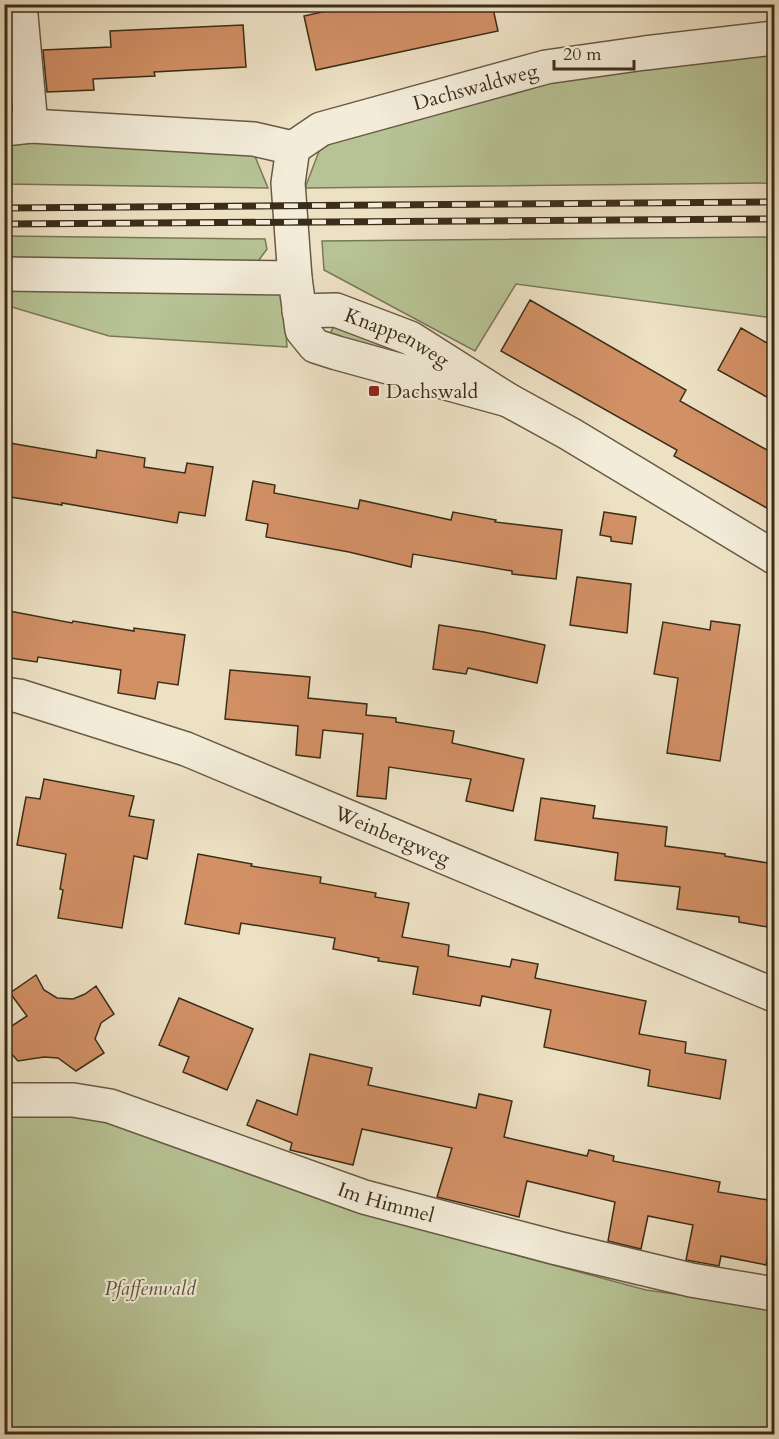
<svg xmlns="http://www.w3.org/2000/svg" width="779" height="1439" font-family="Cardo,serif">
  <rect width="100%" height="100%" fill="#ede1c4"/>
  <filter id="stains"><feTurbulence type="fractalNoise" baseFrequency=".00333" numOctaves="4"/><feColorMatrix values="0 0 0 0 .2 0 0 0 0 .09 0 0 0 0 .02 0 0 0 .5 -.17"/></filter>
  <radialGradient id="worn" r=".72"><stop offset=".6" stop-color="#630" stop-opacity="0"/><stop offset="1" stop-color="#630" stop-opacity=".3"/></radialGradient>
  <path fill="#b7c395" stroke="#797857" stroke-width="1.5" d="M774,51v132l-469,5 16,-42 23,-11 216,-55z
    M4,137l250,17 14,34 -263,-4z
    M5,236l260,3 2,10 -14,19 -248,-6z
    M774,237v81l-258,-34 -41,67 -151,-81 -2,-29z
    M5,280l278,12 4,55 -178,-11 -104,-31z
    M339,318l90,49 -99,-34z
    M92,1108l272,106 282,76 128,18v126h-769l-1,-322z"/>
  <path fill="#d29065" stroke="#3b2d19" stroke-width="1.5" d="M358,4h134l6,27 -182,39 -12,-54z
    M243,25l3,42 -92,5 1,4 -62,3 1,11 -47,2 -4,-42 68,-3 -1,-16z
    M530,300l156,90 -6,11 94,53v58l-100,-56 3,-6 -176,-99z
    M741,328l33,19v54l-56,-31z
    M4,442l92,16 1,-8 48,8 -1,9 41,6 2,-10 26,4 -8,49 -26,-4 -2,11 -115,-20v2l-58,-9z
    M253,481l22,4 -1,8 84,16 2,-9 91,20 2,-8 43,8 -1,2 67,8 -6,49 -44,-5v-3l-99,-17 -2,13 -62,-15 -83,-15 2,-13 -22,-4z
    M604,512l32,5 -4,27 -21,-3v-4l-11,-2z
    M577,577l54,7 -4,49 -57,-8z
    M4,610l68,13 1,-2 61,10v-3l51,7 -7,50 -20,-3 -3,17 -37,-6 3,-23 -83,-13 -1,5 -33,-5z
    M711,621l29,4 -20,136 -53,-8 11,-75 -24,-4 9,-52 47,8z
    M439,625l45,7 61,13 -8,38 -69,-15 -2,6 -33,-5z
    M230,670l80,7 -2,21 59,6 -1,11 30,3v4l58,9 -2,12 72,16 -11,52 -47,-10 5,-22 -82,-12 -3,32 -29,-3 6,-62 -40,-4 -3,28 -24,-3 2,-29 -73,-7z
    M44,779l90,17 -5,20 25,4 -7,39 -13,-3 -12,72 -64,-10 5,-28 -3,-1 6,-35 -49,-9 9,-48 14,2z
    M541,798l54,8 -2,12 74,9 -2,19 60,8v2l49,8v15l-7,48 -28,-5v-5l-62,-8 3,-22 -65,-7 3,-27 -83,-13z
    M198,854l54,10 -1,2 70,11 -1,6 56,10 -1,4 34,6 -7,34 47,8 -1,11 62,11 2,-8 26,5 -3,14 111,23 -7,33 47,8 -1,11 41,7 -6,39 -72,-13 2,-16 -106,-23 7,-37 -69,-14 -2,10 -67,-12 5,-27 -40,-6 1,-3 -46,-9 2,-11 -94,-15 -2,11 -54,-10z
    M36,975l8,15 13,8 16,1 12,-5 11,-8 18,28 -13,9 -6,16 9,14 -28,18 -18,-13 -14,-1 -26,4 -14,-15v-15l23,-15 -17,-23z
    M179,998l74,31 -26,61 -44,-18 6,-15 -30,-12z
    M310,1054l62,14 -4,17 108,23 3,-14 33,7 -8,36 83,19 2,-6 25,6 -1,5 107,21 -2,10 56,9v41l-4,-1 -4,24 -45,-9 -2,10 -33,-6 7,-35 -45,-9 -7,33 -33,-8 7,-39 -88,-21 -8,36 -82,-20 15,-49 -90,-19 -9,36 -63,-15 2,-7 -45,-18 10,-25 40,15z"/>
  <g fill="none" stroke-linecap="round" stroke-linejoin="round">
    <g stroke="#685a44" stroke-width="36">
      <g id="minor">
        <path d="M20,4l11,122"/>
        <path d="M4,129l27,-3 223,13 39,9"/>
        <path d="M4,274l291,4"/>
        <path id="s1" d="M299,311l37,-1 74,28 98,62 62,34 204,123"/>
        <path id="s2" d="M508,400l-171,-47 -22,-7 -13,-16 -7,-52 -7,-95 5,-35 28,-19 225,-62 99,-14 129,-15"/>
        <path id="s3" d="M4,694l15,2 167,53 588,246"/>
        <path id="s4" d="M4,1100h69l37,6 254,91 193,51 134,32 83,14"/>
      </g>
    </g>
    <use href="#minor" stroke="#f3ecd9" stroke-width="33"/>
    <g stroke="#3b2d19" stroke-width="7">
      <path id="rail" d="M4,208l770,-6
        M4,224l770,-5"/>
    </g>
    <use href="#rail" stroke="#f3ecd9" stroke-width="4.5" stroke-dasharray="14" stroke-linecap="butt"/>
  </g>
  <rect fill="#8f2418" stroke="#f3ecd9" stroke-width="2" x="368" y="385" width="12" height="12" rx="3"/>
  <g text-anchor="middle" stroke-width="4.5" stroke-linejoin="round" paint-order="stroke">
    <g font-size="20" fill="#3b2d19" stroke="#f3ecd9">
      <text dy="7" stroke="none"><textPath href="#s2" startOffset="598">Dachswaldweg</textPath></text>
      <text dy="7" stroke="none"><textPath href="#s1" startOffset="104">Knappenweg</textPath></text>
      <text dy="7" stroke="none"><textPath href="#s3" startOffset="414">Weinbergweg</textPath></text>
      <text dy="7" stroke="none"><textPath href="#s4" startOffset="399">Im Himmel</textPath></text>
    </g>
    <g font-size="20" fill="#3b2d19" stroke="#f3ecd9" text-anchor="start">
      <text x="386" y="398">Dachswald</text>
    </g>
    <g font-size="20" font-style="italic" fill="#5a5238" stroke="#f3ecd9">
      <text x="150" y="1295">Pfaffenwald</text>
    </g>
  </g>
  <rect width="779" height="1439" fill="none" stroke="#ede1c4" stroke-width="24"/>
  <rect x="6" y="6" width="767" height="1427" fill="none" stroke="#3b2d19" stroke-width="3"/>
  <rect x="12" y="12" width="755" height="1415" fill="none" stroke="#3b2d19" stroke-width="1.5"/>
  <path d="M554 60v9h80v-9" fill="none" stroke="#3b2d19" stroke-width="3"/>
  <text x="563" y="60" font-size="18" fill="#3b2d19" stroke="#f3ecd9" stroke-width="4.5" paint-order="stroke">20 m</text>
  <rect width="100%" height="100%" filter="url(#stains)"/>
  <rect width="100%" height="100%" fill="url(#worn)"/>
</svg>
